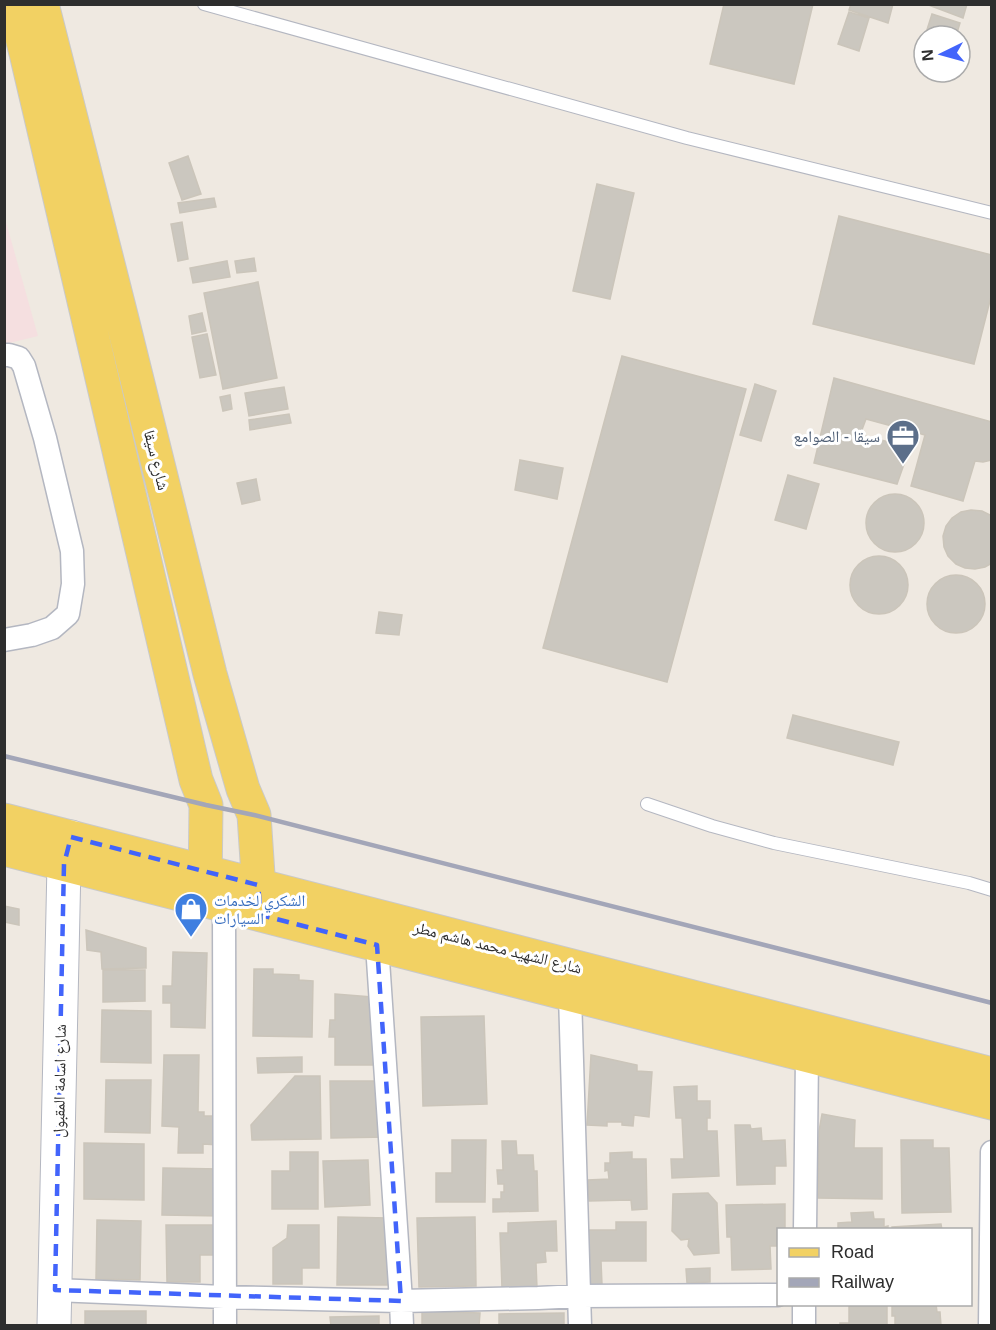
<svg xmlns="http://www.w3.org/2000/svg" width="996" height="1330" font-family="Helvetica,'Noto Naskh Arabic',sans-serif">
  <rect width="100%" height="100%" fill="#efe9e1"/>
  <path fill="#f5dfe0" d="M4,215l34,121 -33,8h-1z"/>
  <path fill="#cbc7bf" stroke="#cbc5ba" stroke-width="1.5" d="M724,4h89l-19,80 -84,-20z
    M851,4h42l-5,19 -39,-13z
    M926,4h41l-4,14z
    M849,12l20,6 -10,33 -21,-7z
    M932,14l28,9 -4,13h-31z
    M188,156l13,38 -19,6 -13,-37z
    M597,184l37,9 -24,106 -37,-8z
    M214,198l2,9 -36,6 -2,-10z
    M839,216l153,39v38l-18,71 -161,-40z
    M182,222l6,37 -10,2 -7,-37z
    M254,258l2,13 -19,2 -2,-12z
    M227,261l3,16 -37,6 -3,-15z
    M258,282l19,96 -54,11 -19,-96z
    M202,313l4,18 -14,3 -3,-18z
    M207,334l9,41 -16,3 -8,-41z
    M622,356l124,33 -79,293 -124,-34z
    M834,378l158,44v38l-9,2 -8,-1 -12,40 -52,-15 14,-51 -59,-16 -6,16 50,12 -13,37 -83,-21z
    M755,384l21,7 -15,50 -21,-6z
    M284,387l4,22 -39,7 -4,-23z
    M230,395l2,14 -9,2 -3,-14z
    M289,414l2,9 -41,7 -1,-10z
    M520,460l43,8 -6,31 -42,-9z
    M788,475l31,9 -13,45 -31,-9z
    M256,479l4,21 -18,4 -5,-21z
    M866 523a29 29 0 1 1 58 0a29 29 0 1 1-58 0Z
    M971,510l11,1 10,5v47l-7,4 -10,2 -10,-1 -9,-4 -8,-8 -4,-9 -1,-11 3,-10 6,-8 9,-6z
    M850 585a29 29 0 1 1 58 0a29 29 0 1 1-58 0Z
    M927 604a29 29 0 1 1 58 0a29 29 0 1 1-58 0Z
    M379,612l23,3 -3,20 -23,-2z
    M793,715l106,27 -6,23 -106,-27z
    M4,906l15,3v16l-15,-3z
    M86,930l60,18v20l-44,1 -1,-17 -14,-2z
    M173,952l34,1 -2,75 -34,-1v-24h-8v-17h9z
    M254,969h19v5l26,1v5l14,1 -1,56 -59,-1z
    M103,970h42v31l-42,1z
    M335,994l37,3 6,68h-43v-28h-6l1,-17h5z
    M102,1010l49,1v52l-50,-1z
    M484,1016l3,88 -64,2 -2,-89z
    M164,1055h35l-1,57h6v4h16l-1,29 -16,-1v9h-25l1,-26 -17,-1z
    M591,1055l46,10v6l15,1 -3,45 -15,-2 -1,11 -11,-1v-3h-15v4l-20,-1z
    M302,1057v15l-44,1 -1,-15z
    M295,1076h25l1,63 -69,1 -1,-15z
    M106,1080h45l-1,53 -45,-1z
    M330,1081h56l1,56 -56,1z
    M697,1086v15h13v17h-3v13h10l2,45 -47,2 -1,-19h13l-2,-41h-6l-2,-31z
    M822,1114l33,6 -1,28h28v51l-64,-1 1,-67z
    M735,1125h15l1,4 10,-1 1,13 23,-1 1,26h-11v18l-38,1z
    M452,1140h34l-1,62h-49v-29h16z
    M901,1140h32v8h16l2,64 -49,1z
    M502,1141h14l1,14h16l1,16h3l1,40 -45,1v-13h8v-7h3v-8h-6l-1,-14h6z
    M84,1143l60,1v56l-60,-1z
    M290,1152h28v57h-46v-38h18z
    M632,1152v7h14l1,50 -15,1 -1,-10 -42,1 -1,-21 21,-1 -1,-9 -3,1v-8h5v-10z
    M368,1160l2,45 -45,2 -2,-46z
    M163,1168l58,1v47l-59,-1z
    M708,1193l9,10 2,50 -25,2 -6,-9 1,-7 -8,1 -9,-9 1,-37z
    M785,1204v26h-7v16h-8l1,23 -39,1 -1,-33h-4l-1,-32z
    M873,1212l1,7h10v8l4,-1v4h-50v-7l14,-1 -1,-9z
    M338,1217l51,1 -1,67h-51z
    M475,1217l1,69 -57,1 -2,-69z
    M97,1220l44,1 -1,59 -44,-1z
    M556,1221l1,30h-12l1,11 -10,1 1,25h-35l-2,-55h8v-10z
    M616,1222h30v39h-45l1,24h-18l-2,-55h34z
    M941,1224l1,6h-50v-3z
    M166,1225h47v30h-13v27h-33z
    M288,1225h31v43h-17v16h-29v-36l14,-10z
    M710,1268v14l-23,1 -1,-14z
    M849,1304h38v22h-47v-3h9z
    M892,1304h44l1,8h3l1,14h-46v-10h-3z
    M85,1311h61v15h-61z
    M422,1311l58,2 -1,13h-57z
    M564,1313v13h-65v-12z
    M379,1316v10h-48l-1,-9z"/>
  <g fill="none" stroke-linecap="round" stroke-linejoin="round">
    <g stroke="#b4b7c1" stroke-width="14">
      <path id="lane" d="M204,4l483,134 305,75
        M647,804l65,22 62,17 195,40 23,7"/>
    </g>
    <g stroke="#b4b7c1" stroke-width="25">
      <path id="street" d="M4,355h5l10,3 5,8 21,72 27,113 1,33 -5,30 -16,14 -20,7 -28,5
        M224,906l1,420
        M377,945l24,356 1,25
        M570,995l10,331
        M805,1230l2,-174
        M55,1290l169,7 177,4 137,-3 41,-2 199,-1
        M804,1326v-22
        M990,1326l2,-174"/>
    </g>
    <g stroke="#b4b7c1" stroke-width="35">
      <path id="secondary" d="M54,1326l10,-462 7,-27"/>
    </g>
    <g stroke="#c9c9c9" stroke-width="35">
      <path id="primary" d="M13,4l13,49 170,727 10,25 -1,87
        M42,4l79,311 89,359 33,115 11,26 6,90
        M4,820l988,254
        M4,849l988,254"/>
    </g>
    <use href="#lane" stroke="#fff" stroke-width="12"/>
    <use href="#street" stroke="#fff" stroke-width="22"/>
    <use href="#secondary" stroke="#fff" stroke-width="33"/>
    <use href="#primary" stroke="#f2d163" stroke-width="33"/>
    <path stroke="#a3a6b8" stroke-width="4.5" d="M4,756l202,49 48,10 738,188"/>
  </g>
  <path fill="none" stroke="#4264fb" stroke-width="4.5" stroke-dasharray="12 8" stroke-linejoin="round" d="M71,837l187,48 3,30 116,30 24,356 -346,-11 9,-426z"/>
  <defs>
    <g id="office-pin" transform="scale(1.725)"><path d="M0 17L-7.5 6A9.5 9.5 0 1 1 7.5 6Z" fill="#5c6f8a" stroke="#fff"/><path d="M-6-3h4V-5.5h4V-3h4V5H-6ZM-1-4.5V-3h2v-1.5ZM-6 0V1H6V0Z" fill="#fff"/></g>
    <g id="shop-pin" transform="scale(1.725)"><path d="M0 17L-7.5 6A9.5 9.5 0 1 1 7.5 6Z" fill="#3f7fe0" stroke="#fff"/><path d="M-5-2.5h2.3a2.7 3.5 0 0 1 5.4 0H5L5.5 6h-11ZM-1.5-2.5h3a1.5 2.3 0 0 0-3 0Z" fill="#fff"/></g>
  </defs>
  <g fill-rule="evenodd">
    <use href="#office-pin" x="903" y="436"/>
    <use href="#shop-pin" x="191" y="909"/>
  </g>
  <g text-anchor="middle" stroke-width="6" stroke-linejoin="round" paint-order="stroke">
    <g font-size="16" fill="#4e5e75" stroke="#fff" text-anchor="end">
      <text x="880" y="442">سيقا - الصوامع</text>
    </g>
    <g font-size="16" fill="#2e2e2e" stroke="#fff">
      <text transform="translate(157 460) rotate(76)" y="6">شارع سيقا</text>
      <text transform="translate(498 947) rotate(14)" y="6">شارع الشهيد محمد هاشم مطر</text>
      <text transform="translate(59 1081) rotate(-89)" y="6">شارع اسامة المقبول</text>
    </g>
    <g font-size="16" fill="#366cbe" stroke="#fff" text-anchor="start">
      <text x="214" y="906">الشكري لخدمات<tspan x="214" dy="18">السيارات</tspan></text>
    </g>
  </g>
  <rect width="996" height="1330" fill="none" stroke="#2e2e2e" stroke-width="12"/>
  <rect x="777" y="1228" width="195" height="78" fill="#ffffff" stroke="#ababab" stroke-width="1.5"/>
  <rect x="789" y="1248" width="30" height="9" fill="#f2d163" stroke="#ababab" stroke-width="1.5"/>
  <text x="831" y="1258" font-size="18" fill="#2e2e2e">Road</text>
  <rect x="789" y="1278" width="30" height="9" fill="#a3a6b8" stroke="#ababab" stroke-width="1.5"/>
  <text x="831" y="1288" font-size="18" fill="#2e2e2e">Railway</text>
  <g transform="translate(942 54) rotate(265)"><circle r="28" fill="#ffffff" stroke="#ababab" stroke-width="1.5"/>
  <path d="M0-4.5L10 22L0 15L-10 22Z" fill="#4264fb"/>
  <text y="-9" font-size="16" font-weight="bold" text-anchor="middle" fill="#2e2e2e">N</text>
  </g>
</svg>
